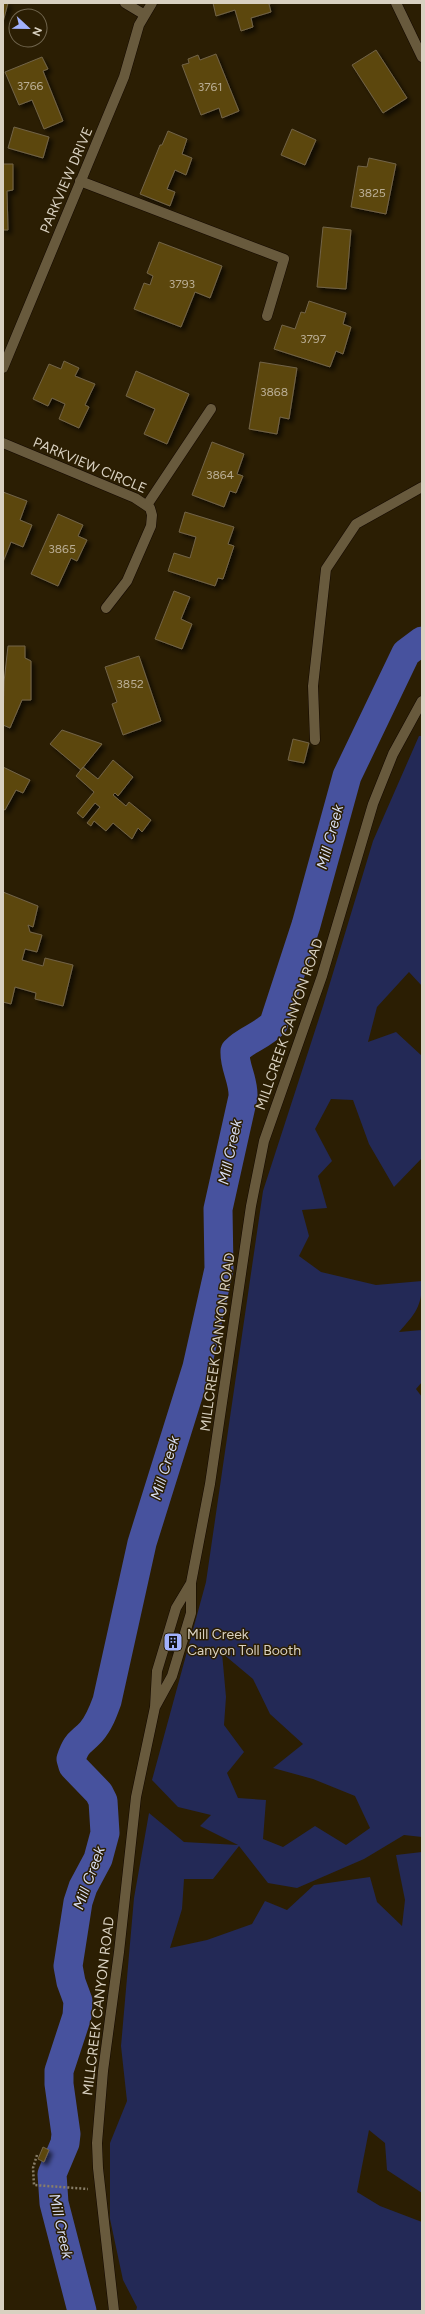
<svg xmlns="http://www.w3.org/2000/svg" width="425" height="2314" font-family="Figtree,sans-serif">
  <defs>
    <filter id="shadow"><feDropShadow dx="3.5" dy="3.5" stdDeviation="2" flood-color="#0009"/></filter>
  </defs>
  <rect width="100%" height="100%" fill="#2b1e03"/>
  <path fill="#232956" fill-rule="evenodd" d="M419,736h3v250l-13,-14 -32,35 -9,35 28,-10 26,24v102l-28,29 -25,-43 -16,-44 -22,-1 -16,30 17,32 -14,15 9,32 -25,2 7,26 -10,20 22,16 55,13 46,-4c0,26 -7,33 -23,51l23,-2v52l-6,7 6,8v440l-18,-2 -40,24 -67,29 -29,-5 -29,-37 -26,33h-29l-2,30 -12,39 37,-8 45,-16 13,-23 22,9 27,-25 56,-8 7,25 25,24 3,-26 -9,-45 26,-3v341l-35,-23 -2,-27 -16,-13 -12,62 23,14 42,16v89h-286l1,-4 -14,-27 -13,-61v-76l17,-42 -6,-55 13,-148 15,-85 35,29 54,3 -38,-19 11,-11 -33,-8 -26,-27 54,-198 57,-391 60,-185 50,-165zM222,1653l31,26 17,35 33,30 -30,24 40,11 42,17 15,32 -24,17 -31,-19 -32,21 -20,-8 3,-39 -28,-2 -11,-25 17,-21 -20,-27 2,-28z"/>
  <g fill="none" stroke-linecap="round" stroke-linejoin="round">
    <path stroke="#47529e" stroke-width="29" d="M82,2311l-28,-108 -2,-29 13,-31 1,-9 -7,-50v-13l18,-55 1,-15 -7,-19 -3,-16 10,-64 5,-15 15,-28 7,-26 -2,-32 -4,-8 -26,-27 -2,-7c6,-18 9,-15 20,-27 8,-9 12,-20 16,-31l35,-158 55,-176 22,-98 -1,-60 25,-112c1,-17 -9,-30 -8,-46 11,-12 28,-15 39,-28l32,-98 41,-149 59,-123 16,-12"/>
  </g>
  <path fill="#5c4611" stroke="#726447" filter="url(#shadow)" d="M3,3h5l-5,19z
    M213,3h61l-5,1 2,8 -20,6 2,9 -12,4 -6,-21 -19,6z
    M376,50l31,48 -24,15 -31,-48z
    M216,54l23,57 -17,7 -3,-10 -18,7 -19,-50 7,-2 -1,-4 10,-4 2,5z
    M42,57l6,12 -5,2 20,50 -19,8 -12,-29 -13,5 -14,-33z
    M14,127l35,10 -6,21 -35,-10z
    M292,129l24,11 -11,25 -24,-10z
    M168,131l19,8 -5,15 10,4 -6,17 -11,-5 -8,19 8,3 -5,14 -30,-12 20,-49h2z
    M369,158l27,6 -10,50 -35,-7 7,-41 9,1z
    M3,164h10v26l-6,1 1,39h-5z
    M323,227l28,3 -5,59 -29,-2z
    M159,242l63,24 -12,32 -15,-6 -14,35 -47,-18 10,-26 6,2 3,-9 -6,-3z
    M309,301l37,12 -3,11 8,3 -8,27 -7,-3 -6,16 -56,-18 8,-24 13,4 6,-17 4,1z
    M64,361l15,7 -4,8 20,8 -10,21 4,2 -10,21 -20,-9 6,-15 -13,-6 -4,8 -15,-7 16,-35 12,5z
    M260,362l37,6 -8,51 -9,-2 -3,17 -28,-5z
    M136,371l53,23 -22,50 -23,-10 11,-25 -29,-13z
    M212,442l32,12 -7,20 6,2 -7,17 -6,-2 -6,16 -32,-12z
    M3,492l24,9 -7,19 12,5 -9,22 -12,-5 -8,20z
    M185,512l49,15 -6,17 6,2 -11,33 -5,-1 -3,8 -47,-15 6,-18 16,5 6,-21 -17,-5z
    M58,514l25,11 -5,11 9,4 -10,21 -6,-3 -13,28 -27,-12z
    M174,591l16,6 -9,22 11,5 -10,25 -27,-10z
    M8,646h17v12l6,3v39h-9l-12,28 -7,-3 1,-43z
    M139,656l22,65 -38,14 -11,-31 5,-2 -12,-35z
    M62,730l40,14 -21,26 -31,-26z
    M293,739l16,4 -5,20 -16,-3z
    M113,760l20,17 -15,19 -3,-3 -2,2 13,11 3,-4 22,18 -9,12 -4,-4 -6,11 -19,-16 -7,8 -12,-10 -3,5 -4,-3 13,-16 -5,-4 -12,15 -6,-5 17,-21 -18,-16 7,-9 15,12z
    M3,767l27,13 -7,13 -7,-3 -11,20 -2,-1z
    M3,892l35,14 -5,21 -5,-2 2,7 12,3 -5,17 -12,-3 -3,11 21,6 2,-8 28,7 -10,41 -28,-7 1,-6 -21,-6 -4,17 -8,-2z
    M172,1634l7,2 -5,15 -7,-3z
    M43,2147l6,3 -5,12 -6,-3z"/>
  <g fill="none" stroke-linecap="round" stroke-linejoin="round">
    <g stroke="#130800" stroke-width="11">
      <path id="minor" d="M125,3l20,12
        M396,3l26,54
        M80,181l204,78 -17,57
        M3,368l121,-291 15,-52 13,-22
        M3,443l132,55 15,10 2,7 -1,11 -24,55 -21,27
        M147,505l64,-96
        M315,740l-2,-54 13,-117 30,-45 66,-37
        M155,1707l17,-31 19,-63v-30l19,-99 41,-278 13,-65 58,-165 51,-172 20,-50 29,-53
        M114,2311l-16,-143 -1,-25 6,-72 16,-119 17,-155 19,-90 2,-36 19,-63 15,-25"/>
    </g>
    <path stroke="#887e69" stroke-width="2.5" stroke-dasharray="2 2" stroke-linecap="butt" d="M37,2155l-4,13 1,17 54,4"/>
    <use href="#minor" stroke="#685a3d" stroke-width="10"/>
  </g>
  <defs>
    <g id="building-square" transform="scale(1)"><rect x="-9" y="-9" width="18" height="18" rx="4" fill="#a2b2fd" stroke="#2b1e03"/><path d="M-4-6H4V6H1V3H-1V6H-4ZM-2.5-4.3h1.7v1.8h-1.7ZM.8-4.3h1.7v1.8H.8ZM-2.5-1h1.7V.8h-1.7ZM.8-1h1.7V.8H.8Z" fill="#111"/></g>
  </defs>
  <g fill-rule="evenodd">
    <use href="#building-square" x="173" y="1642"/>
  </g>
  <g text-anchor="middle" stroke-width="3" stroke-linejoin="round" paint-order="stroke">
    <g font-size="12" fill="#baae95">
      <text x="30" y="90">3766</text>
      <text x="210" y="91">3761</text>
      <text x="372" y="197">3825</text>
      <text x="182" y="288">3793</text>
      <text x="313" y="343">3797</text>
      <text x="274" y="396">3868</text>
      <text x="220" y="479">3864</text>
      <text x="62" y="553">3865</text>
      <text x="130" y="688">3852</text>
    </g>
    <g font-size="14" fill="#d9d1c1" stroke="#2b1e03">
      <text transform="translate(66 180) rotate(-67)" y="5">PARKVIEW DRIVE</text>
      <text transform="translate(90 465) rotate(23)" y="5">PARKVIEW CIRCLE</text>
      <text transform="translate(289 1024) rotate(-71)" y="5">MILLCREEK CANYON ROAD</text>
      <text transform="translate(217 1342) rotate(-82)" y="5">MILLCREEK CANYON ROAD</text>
      <text transform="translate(98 2006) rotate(-83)" y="5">MILLCREEK CANYON ROAD</text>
    </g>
    <g font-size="14" fill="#d9d1c1" stroke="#2b1e03" text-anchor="start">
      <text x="187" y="1639">Mill Creek<tspan x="187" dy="16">Canyon Toll Booth</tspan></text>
    </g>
    <g font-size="15" font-style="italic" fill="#d8def4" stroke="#2b1e03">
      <text transform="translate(330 837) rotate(-75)" y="5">Mill Creek</text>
      <text transform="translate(230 1152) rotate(-78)" y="5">Mill Creek</text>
      <text transform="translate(165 1468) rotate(-73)" y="5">Mill Creek</text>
      <text transform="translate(89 1878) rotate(-70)" y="5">Mill Creek</text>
      <text transform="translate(61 2226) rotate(78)" y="5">Mill Creek</text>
    </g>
  </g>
  <rect width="425" height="2314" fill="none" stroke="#d9d1c1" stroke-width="8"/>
  <g transform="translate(28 28) rotate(112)"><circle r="19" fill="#2b1e03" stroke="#71664f"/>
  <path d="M0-3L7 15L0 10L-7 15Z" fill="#a2b2fd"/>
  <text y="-6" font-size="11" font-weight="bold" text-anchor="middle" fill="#d9d1c1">N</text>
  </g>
</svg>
